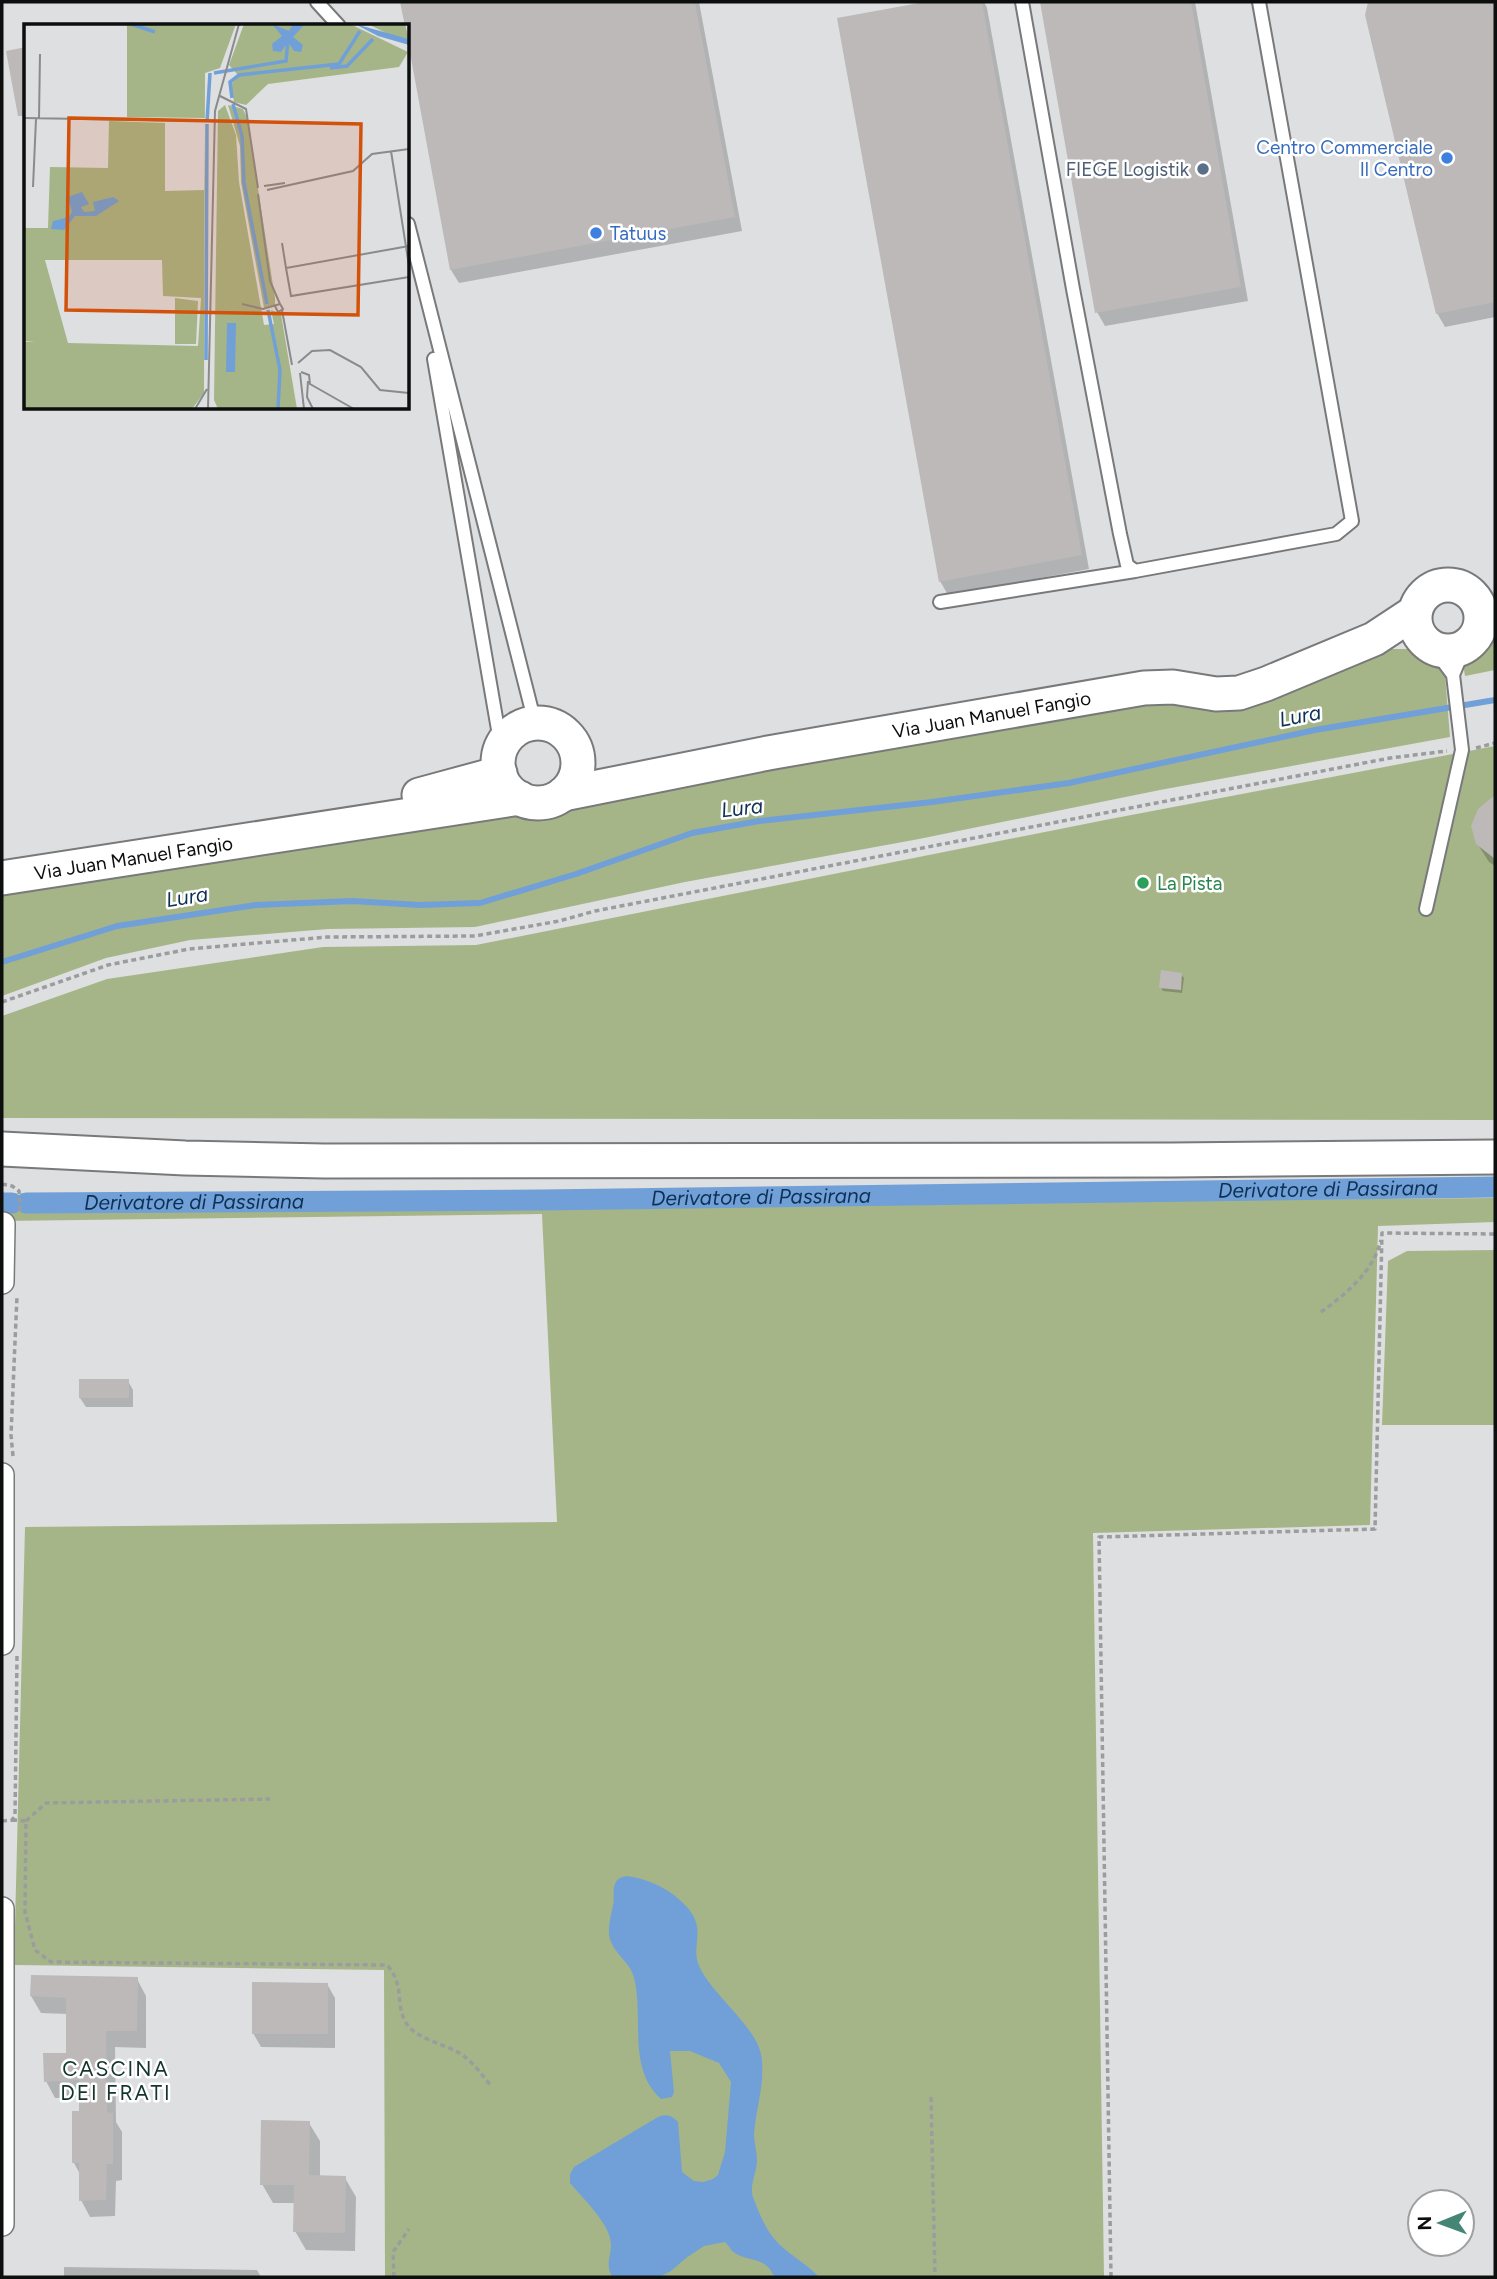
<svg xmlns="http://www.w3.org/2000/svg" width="1497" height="2279" font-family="Figtree,sans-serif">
  <rect width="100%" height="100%" fill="#dedfe1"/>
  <path fill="#a6b588" d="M1495,608v62l-30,6 -3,-18 21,-17 6,-10z
    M1375,649h51l15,13 4,13 5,62 -290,53 -241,49 -234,43 -210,45 -147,2 -138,11 -84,18 -104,38v-104c459,-75 918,-151 1373,-243z
    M1495,746v374l-1493,-2v-102l105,-37 216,-32 153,-2 629,-125z
    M1495,1198v24l-117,4 -8,299 -277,8 11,744h-719l-1,-307 -370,-5 11,-438 532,-5 -15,-308 -540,7v-15l1007,-4z
    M1495,1250v175h-113l6,-164 19,-10z"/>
  <path fill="#70a0d7" d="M627,1876c23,3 45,14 60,31 21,24 2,39 13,61 14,28 55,58 61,86 5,28 -5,53 -7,80 0,9 3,17 3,26 0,12 -8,26 -4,37 6,16 13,34 25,46 13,13 29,21 41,34h-45c-8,-22 -27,-14 -42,-26 -2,-3 -4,-6 -7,-9l-21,4 -18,12 -15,13 -12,6h-47c-7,-14 -1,-19 -1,-33 -1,-21 -28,-45 -41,-61v-9l4,-7 84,-50c8,-4 15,-1 20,5l4,50 12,9 9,1 10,-3 5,-4 7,-23 6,-70 -12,-19 -29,-12h-20l4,41 -2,5 -11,2c-33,-30 -18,-77 -26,-117 -3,-19 -17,-24 -24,-40 -5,-12 0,-25 2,-37 2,-6 -1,-14 2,-21 2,-6 7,-7 12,-8z"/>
  <path fill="#0003" d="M402,2h297l43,229 -283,52 -8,-13z
    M935,2h49l3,6 102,561 -141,26 -8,-14 -101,-562z
    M1042,2h153l53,299 -143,25 -8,-14z
    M1370,2h125v315l-50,10 -8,-14 -70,-298z
    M26,49v73l-8,-13 -10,-57z
    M1495,801v65l-6,-4 -14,-22 15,-38z
    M1181,974l3,4 -2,15 -19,-2 -2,-3z
    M128,1381l5,9v17h-47l-6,-9z
    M137,1979l9,17v52l-31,-1 1,75 6,10v48l-6,1 -1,35 -25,1 -9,-17 -1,-26 -6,-11 7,-50v-16l-26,1 -9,-17 21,-26 1,-41 -27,-1 -10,-17z
    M327,1984l8,14v50l-74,-1 -8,-14z
    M309,2123l11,18v36l25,1 11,19 -1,54 -49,-1 -11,-19 1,-28h-23l-11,-19z
    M64,2267l193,3 4,7h-197z"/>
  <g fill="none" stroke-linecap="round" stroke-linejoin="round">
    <path stroke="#70a0d7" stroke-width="6" d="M2,962l115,-36 139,-21 96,-4 68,4 60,-2 96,-29 116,-41 67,-12 173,-19 137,-19 246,-53 180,-30"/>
    <g stroke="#70a0d7" stroke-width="21">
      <path d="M2,1203h10"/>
      <path id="s1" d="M26,1203l515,-3 954,-13"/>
    </g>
  </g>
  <path fill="#bcb9b8" d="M400,2h295l40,215 -285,53 -42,-228v-16h-3z
    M925,2h57l100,553 -143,27 -102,-564z
    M1040,2h151l50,285 -146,26z
    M1368,2h127v300l-59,12 -71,-299z
    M26,47v69h-8l-12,-65z
    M1495,795v64l-19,-15 -5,-18 7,-17z
    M1161,970l21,3 -1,17 -22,-2z
    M79,1379h50v19h-50z
    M31,1975l107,2 -1,54h-31l1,81 6,1v51h-6l-1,36 -27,1v-38h-7v-52h7v-31l-35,2 -1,-29h23v-55l-36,-2z
    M252,1982l76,1v51h-76z
    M261,2120l49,1 -1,54 37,1 -1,57 -52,-1 1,-47h-34z"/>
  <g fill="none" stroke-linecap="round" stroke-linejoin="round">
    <g stroke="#78797b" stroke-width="16">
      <path id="lane" d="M317,2l22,24
        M1022,2l51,287 47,245 7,31 8,6 201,-37 16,-13 -93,-519
        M408,224l127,499
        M434,359l67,388
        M940,602l195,-31
        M1453,675l12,-29
        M1426,909l36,-159 -9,-75 -20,-27"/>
    </g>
    <g stroke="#78797b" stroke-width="26">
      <path id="street" d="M2,1282l1,-58
        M2,1475v168
        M2,1909v315"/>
    </g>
    <g stroke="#78797b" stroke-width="37">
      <g id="secondary">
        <circle cx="1448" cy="618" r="33"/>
        <circle cx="538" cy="763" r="40"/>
        <path id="s2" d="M563,794l205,-41 376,-65 29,-1 43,7 23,-1 27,-9 108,-45 41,-27"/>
        <path d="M419,795l81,-22"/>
        <path id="s3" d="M2,878l518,-80"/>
        <path d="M2,1149l183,9 139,3 848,-1 323,-3"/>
      </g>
    </g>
    <path stroke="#9b9c9d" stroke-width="3.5" stroke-dasharray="5 3.5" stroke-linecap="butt" d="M1476,748l19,-5
      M2,1002l106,-37 81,-16 138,-12 148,-1 84,-15 36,-10 795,-153 57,-7
      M2,1184l10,2 7,5 1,21
      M1321,1312c25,-18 52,-40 60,-72
      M13,1456l-2,-21 6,-139
      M12,1820l14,1 -1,91 10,38 16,12 336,3c18,21 8,36 18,56 10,19 39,22 56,33 12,8 21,21 30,32
      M2,1821l10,-1 3,-4 2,-160
      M26,1821l20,-18 224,-4
      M931,2097l4,180
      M394,2277l-1,-25 16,-23
      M1111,2277l-12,-740 276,-8 7,-296 113,1"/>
    <use href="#lane" stroke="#fff" stroke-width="12"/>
    <use href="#street" stroke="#fff" stroke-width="23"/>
    <use href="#secondary" stroke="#fff" stroke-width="33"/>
  </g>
  <g fill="#3f7fe0" stroke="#fff" stroke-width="2.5">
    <circle cx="1447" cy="158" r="7"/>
    <circle cx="596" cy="233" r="7"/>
  </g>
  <circle fill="#5c6f8a" stroke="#fff" stroke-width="2.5" cx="1203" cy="169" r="7"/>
  <circle fill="#2e9e5b" stroke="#fff" stroke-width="2.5" cx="1143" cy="883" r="7"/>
  <g text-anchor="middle" stroke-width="5" stroke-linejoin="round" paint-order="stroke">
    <g font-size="19" fill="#366cbe" stroke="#fff" text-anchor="end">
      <text x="1433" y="154">Centro Commerciale<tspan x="1433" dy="22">Il Centro</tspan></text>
      <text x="610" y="240" text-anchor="start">Tatuus</text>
    </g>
    <g font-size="19" fill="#4e5e75" stroke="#fff" text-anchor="end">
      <text x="1189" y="176">FIEGE Logistik</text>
    </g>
    <g font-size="19" fill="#0d0e0e" stroke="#fff">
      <text dy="7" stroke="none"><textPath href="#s2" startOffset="436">Via Juan Manuel Fangio</textPath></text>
      <text dy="7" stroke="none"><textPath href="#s3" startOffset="133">Via Juan Manuel Fangio</textPath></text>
    </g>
    <g font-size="19" fill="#27864d" stroke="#fff" text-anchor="start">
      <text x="1157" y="890">La Pista</text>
    </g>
    <g font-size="21" font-style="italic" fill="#0e3054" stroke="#fff">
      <text transform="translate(1300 716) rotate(-11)" y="7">Lura</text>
      <text transform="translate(742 808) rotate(-7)" y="7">Lura</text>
      <text transform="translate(187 897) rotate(-9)" y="7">Lura</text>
      <text dy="7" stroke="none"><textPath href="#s1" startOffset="1302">Derivatore di Passirana</textPath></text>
      <text dy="7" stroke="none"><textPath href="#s1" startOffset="735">Derivatore di Passirana</textPath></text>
      <text dy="7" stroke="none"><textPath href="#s1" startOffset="168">Derivatore di Passirana</textPath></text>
    </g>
    <g font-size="21" letter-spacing="2" fill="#14342d" stroke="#fff">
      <text x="116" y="2076">CASCINA<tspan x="116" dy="24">DEI FRATI</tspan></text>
    </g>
  </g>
  <g transform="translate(24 24)">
    <rect width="385" height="385" fill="#dedfe1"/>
    <path d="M103,0h109l-16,44 -15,5 -1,320 -12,16h-168v-67h11l-11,-1v-113h24l2,-61 58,1 1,-47 56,2v68l39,-1 1,-72 -78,-1zM21,236h117l1,36 38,2 -3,48 -130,-3zM220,0h106l58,28 -9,15 -131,17 -22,21 -12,-3 -3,-18 8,-8 -10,-11zM344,0h37l4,15 -21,-5zM201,81l11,30 3,47 25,143 10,-1 -3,-14 10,4 16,95h-79l-4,-9 4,-289zM204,81l15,4 4,9 28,180v7l-11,3 -23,-126 -1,-36zM151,274l23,3 -2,43h-21z" fill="#a6b588" fill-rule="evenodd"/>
    <path d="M248,0l17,7 4,-7h12l-12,13 10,8 -2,7 -7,-1 -6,-9 -7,10 -8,-1 -1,-7 10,-8zM331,0l54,15v6l-31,-9zM58,168l7,12 -8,3 3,5 11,-1 -2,-9 20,-5 6,4 -23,15h-21l-11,14 -13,-1 2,-8 16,-4 3,-5 -4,-15zM203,299h9l-1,49h-9z" fill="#70a0d7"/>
    <path fill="none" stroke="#70a0d7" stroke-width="3.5" d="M107,0l24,8M306,44l17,-2 26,-27M190,49l72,-12 2,-21M208,74l-2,-16 9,-7 100,-11 21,-33M209,80l9,32 2,47 23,121M183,98l3,-49M244,286l12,60 -2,39M182,336l1,-236"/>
    <path fill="none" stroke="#8a8b8d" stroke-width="2" d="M196,72l26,13 12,79M0,94l180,3M15,95l1,-65M367,127l18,115M240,162l21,-3M9,163l3,-68M243,166l86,-19 19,-17 37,-5M234,170l12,87 10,23M258,219l4,25M385,222l-123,22 5,28 118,-19M218,280l21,5 17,-5 3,5 -5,3 -3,-6M258,286l10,55M274,339l14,-12 18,-1 31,17 19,23 29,3M277,348l8,3 1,9 44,25M276,349l4,36M284,357l-1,16 6,12M171,385l12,-20M184,385l7,-298 24,-87"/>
    <path fill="#d2520c" fill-opacity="0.15" stroke="#d2520c" stroke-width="3.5" d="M45,94l292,6 -3,191 -292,-5z"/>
    <rect width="385" height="385" fill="none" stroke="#0d0e0e" stroke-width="3.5"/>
  </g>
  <rect width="1497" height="2279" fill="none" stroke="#0d0e0e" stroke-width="7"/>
  <g transform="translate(1441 2223) rotate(269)"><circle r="33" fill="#ffffff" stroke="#9e9f9f" stroke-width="2"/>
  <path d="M0-5L12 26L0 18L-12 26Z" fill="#448576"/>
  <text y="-10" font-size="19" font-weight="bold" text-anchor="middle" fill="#0d0e0e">N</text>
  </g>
</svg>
